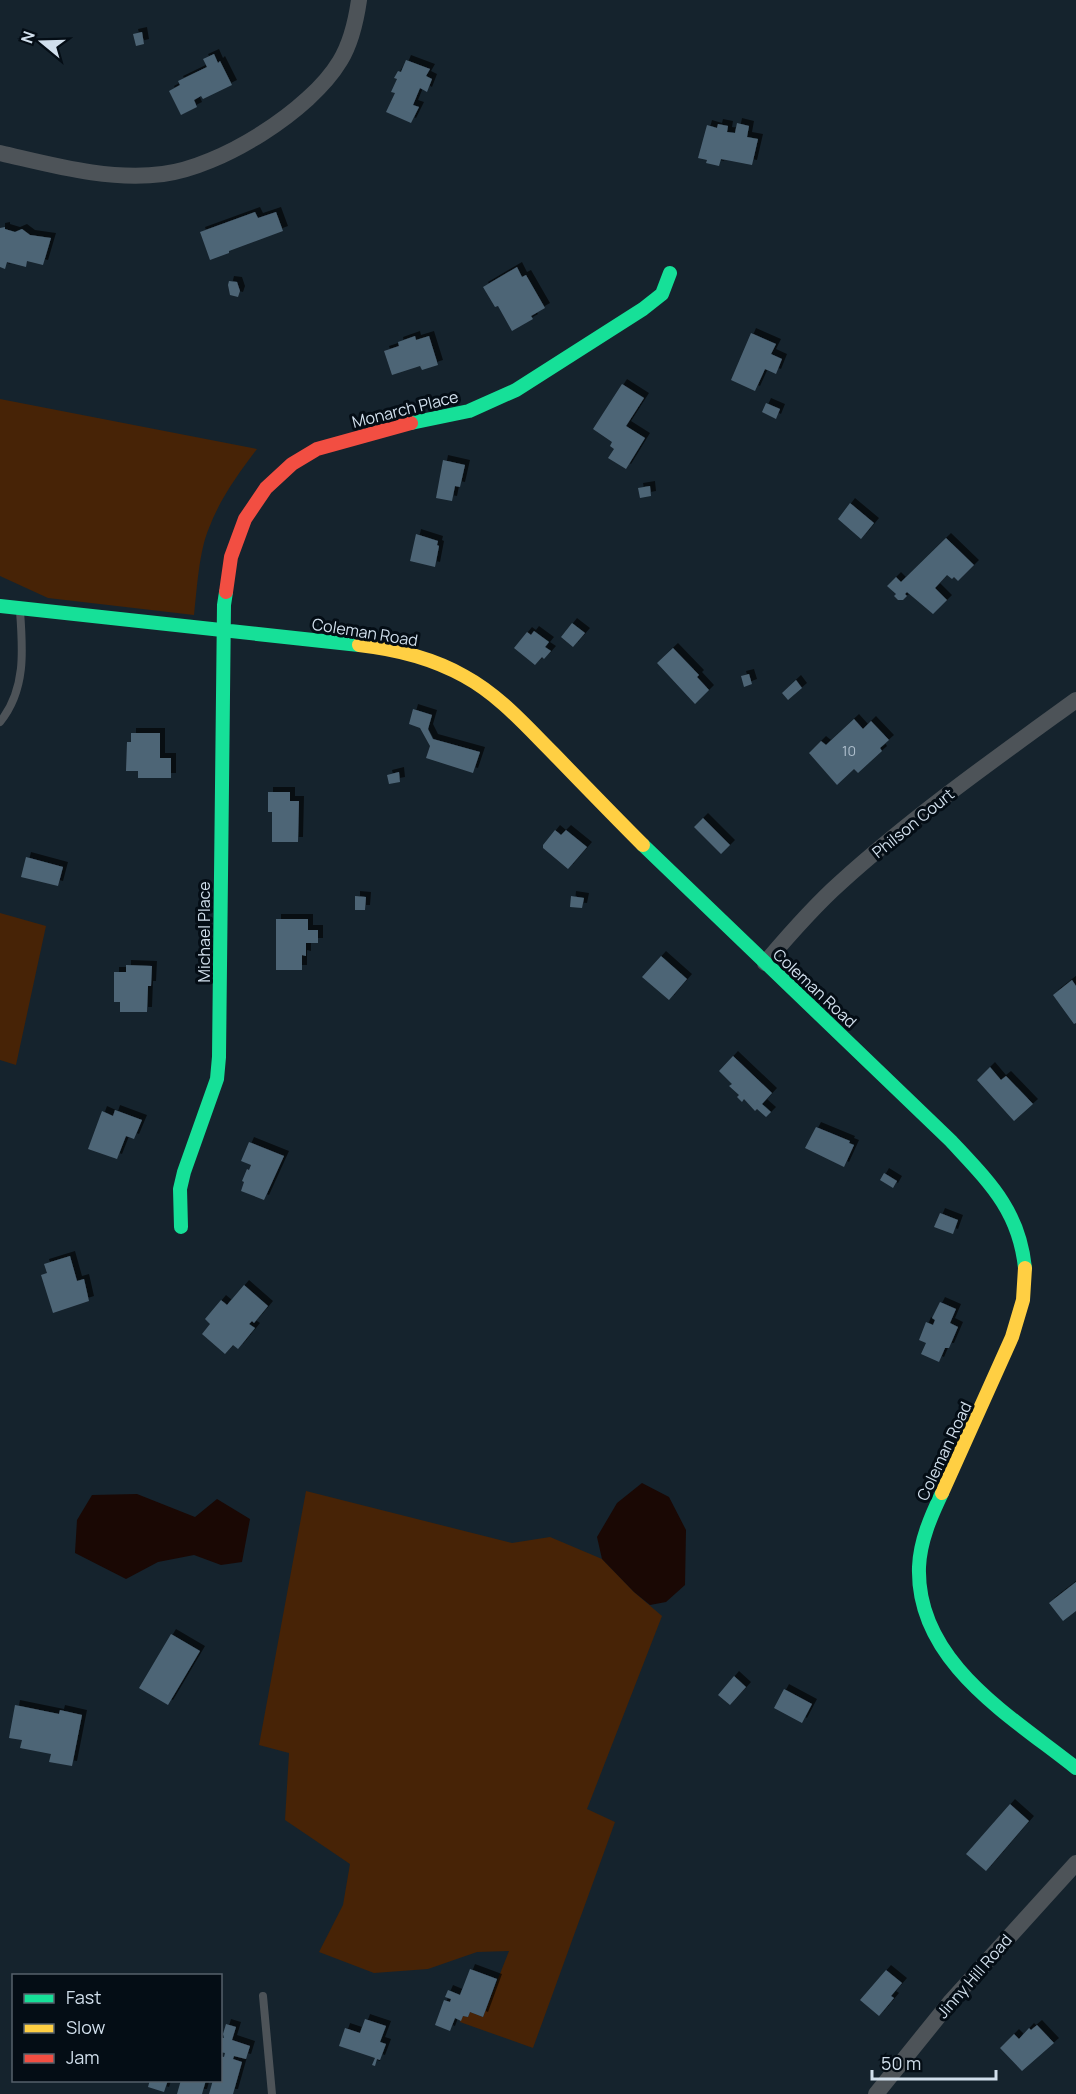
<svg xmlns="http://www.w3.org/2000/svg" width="1076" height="2094" font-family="Manrope,sans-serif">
  <defs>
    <filter id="shadow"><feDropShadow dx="5" dy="-5" stdDeviation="0" flood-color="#0009"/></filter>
  </defs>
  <rect width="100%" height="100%" fill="#15232d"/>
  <path fill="#472306" d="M0,399l257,50c-19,25 -37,50 -48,79 -10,23 -12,61 -15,87l-146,-17 -48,-22z
    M0,913l46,13 -30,139 -16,-5z
    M306,1491l206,52 38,-6 52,22 32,33 28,24 -75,193 28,13 -82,226 -73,-26 3,-6 5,1 2,-5 13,5 26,-66 -32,1 -49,17 -54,4 -55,-21 24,-47 7,-41 -65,-44 4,-67 -30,-8z"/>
  <path fill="#1a0804" d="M642,1483l27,14 17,33 -1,55 -19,17 -16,3 -16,-13 -32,-33 -5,-22 20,-34z
    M137,1494l58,23 22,-18 33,20 -8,43 -21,3 -27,-10 -36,7 -32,17 -51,-26 2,-33 15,-25z"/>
  <path fill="#4e6576" filter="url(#shadow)" d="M142,32l2,12 -8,2 -3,-12z
    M214,54l4,9 2,-2 12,24 -29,14 -2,-3 -7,4 3,7 -16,8 -12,-24 11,-6 -2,-4 29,-14 -4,-8z
    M406,60l24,9 -4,7 6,3 -5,13 -7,-4 -7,17 6,2 -8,16 -25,-11 9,-19 -4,-1 6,-13 -3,-1 4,-7 3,1z
    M737,123l12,3 -2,11 11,2 -6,26 -31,-6 -2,7 -13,-3 1,-3 -9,-2 9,-33 10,3 1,-4 10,2 -1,6 8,1z
    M255,212l3,6 18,-6 7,19 -54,20v2l-19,7 -10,-28z
    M5,227v2l10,3 7,-3 8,6 21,3 -8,27 -16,-4 -1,6 -19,-5 -2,7 -5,-2v-39z
    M517,267l5,10 4,-2 19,33 -14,8 2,3 -21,12 -14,-25 -3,1 -12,-20z
    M229,281l8,1 3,9 -2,6 -8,-2 -2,-10z
    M751,333l25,11 -5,10 11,5 -6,15 -11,-5 -10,22 -24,-11z
    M415,336l1,4 13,-4 9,29 -16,5 -2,-4 -28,9 -8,-24 15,-5 -1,-4z
    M622,384l22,14 -18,28 19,12 -19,31 -18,-11 6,-9 -4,-3 2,-4 -19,-13z
    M766,403l14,6 -4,10 -14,-7z
    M443,460l22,5 -5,22 -5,-1 -3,15 -16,-3z
    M650,486l1,10 -11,2 -2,-10z
    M850,503l24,20 -13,16 -23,-20z
    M416,534l22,7 -1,4 2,1 -4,21 -25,-6z
    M946,538l28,27 -16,16 -4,-4 -2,2 -5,-4 -12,13 12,12 -14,14 -26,-22 -2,2 2,2 -4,4h-5l-4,-4 2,-2 -9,-8 9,-9 5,5z
    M572,623l13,10 -12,14 -12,-10z
    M534,631l15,11 -4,5 6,4 -7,8 -2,-2 -7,8 -21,-17 13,-16 4,3z
    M673,648l26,27 -2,2 12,13 -14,14 -38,-41z
    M749,674l3,10 -8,3 -3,-11z
    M796,680l6,8 -14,12 -6,-7z
    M413,709l19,6 -4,14 5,10 47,13 -7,21 -47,-15 4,-12 -10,-18 -11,-4z
    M854,719l9,10 8,-8 18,19 -9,8 2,3 -24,22 -4,-4 -17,16 -28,-32 12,-12 5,4z
    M131,733h29v25h11v20h-33v-7h-12l1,-29h4z
    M399,772l1,10 -11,2 -2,-9z
    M268,792h22v9h9l-1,41h-26v-30h-4z
    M703,818l27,27 -9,9 -27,-27z
    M555,830l6,5 5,-5 21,17 -19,22 -25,-21v-3z
    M26,857l37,10 -5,19 -37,-9z
    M355,896l11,1 -1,13h-10z
    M571,896l13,2 -2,10 -12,-1z
    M276,919h32v11h10v13h-12v13l-4,-1v15h-26z
    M661,956l26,23 -18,21 -27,-23z
    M126,965l26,1 -1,20h-3l-1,26h-27v-10h-6v-30h12z
    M1072,980l4,6v37l-2,1 -21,-29z
    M733,1056l39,37 -10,11 9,8 -5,5 -9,-8 -2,2 -11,-12 -2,3 -5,-5 2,-2 -10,-9 3,-2 -13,-13z
    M990,1067l11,13 5,-4 2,2 25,26 -19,17 -37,-41z
    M115,1110l27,10 -8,19 -8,-3 -9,23 -29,-10 14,-38 11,5z
    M816,1127l34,14 -1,2 5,2 -10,22 -39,-19z
    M249,1142l35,14 -20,44 -23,-9 3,-9 -2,-1 5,-12 2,1 2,-5 -10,-4z
    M884,1173l13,8 -4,7 -13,-8z
    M940,1213l18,7 -5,14 -19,-7z
    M70,1256l7,25 7,-2 5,22 -36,12 -12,-38 6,-2 -3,-9z
    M244,1285l24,21 -14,17 -2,-2 -3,3 6,4 -17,21 -5,-4 -8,9 -23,-20 8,-10 -5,-5 16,-19 6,5z
    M940,1302l16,7 -6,14 8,4 -9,21h-4l-6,14 -18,-8 5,-11 -7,-3 7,-18 7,3 2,-5 -3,-2z
    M1076,1582v29l-13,10 -14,-18z
    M171,1634l29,17 -32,54 -29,-17z
    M734,1676l12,11 -16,18 -12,-10z
    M784,1689l28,15 -10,19 -28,-15z
    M15,1705l44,9 1,-4 22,5 -10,51 -23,-4 2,-8 -31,-6 2,-8 -13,-2z
    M1010,1804l19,17 -43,50 -20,-17z
    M470,1969l27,10 -14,38 -13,-5 -2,5 -5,-1 -2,5 -6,-3 -5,13 -15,-6 9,-25 6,2 1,-3 -6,-2 3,-7 12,5z
    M886,1970l16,13 -11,13 3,2 -15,18 -19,-16z
    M365,2019l21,7 -6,16 6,2 -6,16 -3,-1 -2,7 -3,-1 3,-7 -36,-12 6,-18 15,5z
    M226,2024l10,3 -4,13 18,6 -4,13 -12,-3 -1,3 9,3 -9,32h-24l4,-14h7v-24l4,1 1,-4 -5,-1v-15l4,1 -1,-4z
    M1037,2025l17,18 -32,28 -22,-23 14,-14 5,5 10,-11 2,2z
    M150,2080h18l-4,12 -16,-5z
    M181,2080h25l-4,14h-25z"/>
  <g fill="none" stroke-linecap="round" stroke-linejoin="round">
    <path stroke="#4d5358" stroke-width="8" d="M0,722c26,-32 23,-72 20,-111
      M263,1996l9,98"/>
    <path stroke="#4d5358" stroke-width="16" d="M0,153c53,12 108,28 163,21 57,-7 147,-63 177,-113 11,-18 16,-40 19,-61
      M765,963c23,-27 48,-56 75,-80 74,-67 156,-125 236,-183
      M876,2094l75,-93 125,-138"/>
    <path stroke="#16e098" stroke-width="14" d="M411,423l58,-12 47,-21 127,-81 19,-15 8,-21
      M0,606l359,39
      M643,845l308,296c38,41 68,69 74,127
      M181,1227l-1,-38 4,-17 33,-93 2,-22 5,-452 2,-13
      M942,1493c-11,23 -22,48 -23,74 -3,95 92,149 157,201"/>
    <path stroke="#ffcf43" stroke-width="14" d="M359,645c36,4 73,13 105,31 35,19 61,49 89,77 30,31 60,62 90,92
      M942,1493l70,-156 11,-37 2,-32"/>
    <path stroke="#f24e42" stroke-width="14" d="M226,592l5,-35 14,-38 21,-31 26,-24 25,-15 94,-26"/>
  </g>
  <g text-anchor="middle" stroke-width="6" stroke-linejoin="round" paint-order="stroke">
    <g font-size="14" fill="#b0c0ce">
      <text x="849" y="756">10</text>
    </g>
    <g font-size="16" fill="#d1dfec" stroke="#040d15">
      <text transform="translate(405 409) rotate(-14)" y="6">Monarch Place</text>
      <text transform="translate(365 632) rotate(9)" y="6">Coleman Road</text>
      <text transform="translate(913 823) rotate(-39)" y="6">Philson Court</text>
      <text transform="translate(204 932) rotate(-90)" y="6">Michael Place</text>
      <text transform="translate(815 988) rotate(43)" y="6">Coleman Road</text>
      <text transform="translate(944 1451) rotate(-65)" y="6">Coleman Road</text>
      <text transform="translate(974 1976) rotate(-49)" y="6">Jinny Hill Road</text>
    </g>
  </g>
  <rect x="12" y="1974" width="210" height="108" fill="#040d15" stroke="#56616b" stroke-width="1.5"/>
  <rect x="24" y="1994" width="30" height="9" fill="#16e098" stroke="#56616b" stroke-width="1.5"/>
  <text x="66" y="2004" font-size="18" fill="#d1dfec">Fast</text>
  <rect x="24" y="2024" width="30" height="9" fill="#ffcf43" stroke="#56616b" stroke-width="1.5"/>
  <text x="66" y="2034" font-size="18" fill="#d1dfec">Slow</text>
  <rect x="24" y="2054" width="30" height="9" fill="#f24e42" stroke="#56616b" stroke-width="1.5"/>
  <text x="66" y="2064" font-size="18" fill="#d1dfec">Jam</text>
  <g transform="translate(42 42) rotate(289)" stroke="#040d15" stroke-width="4.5" paint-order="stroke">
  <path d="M0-4.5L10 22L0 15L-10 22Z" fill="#d1dfec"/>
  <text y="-9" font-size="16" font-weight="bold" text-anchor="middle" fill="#d1dfec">N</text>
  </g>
  <path d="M872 2070v9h124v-9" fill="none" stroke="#d1dfec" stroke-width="3"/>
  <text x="881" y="2070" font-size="18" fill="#d1dfec" stroke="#040d15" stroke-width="4.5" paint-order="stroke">50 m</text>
</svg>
